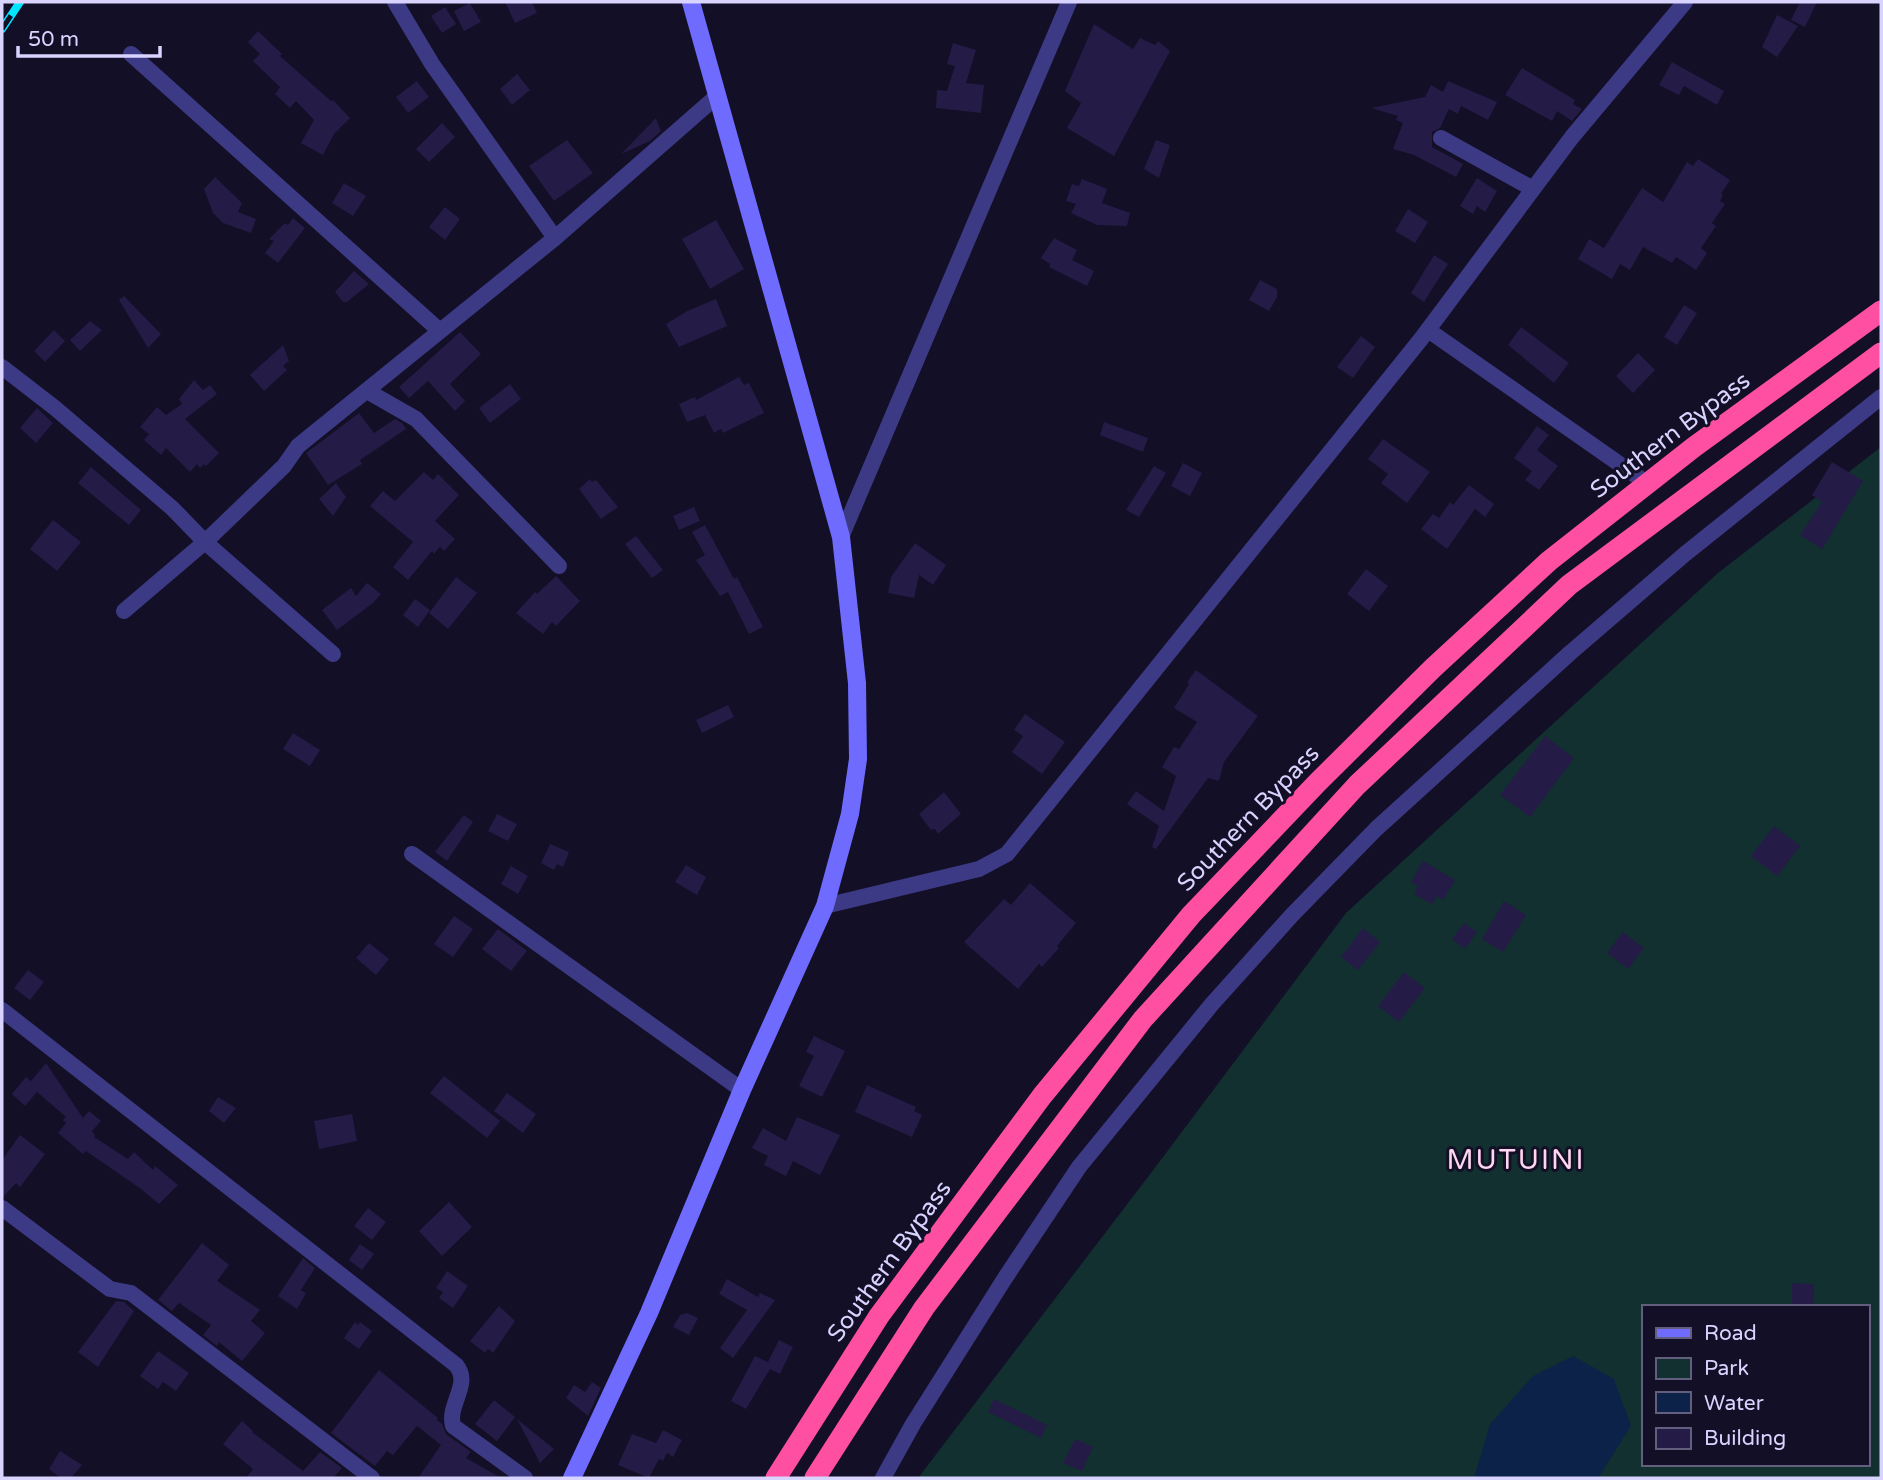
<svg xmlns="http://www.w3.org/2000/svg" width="1883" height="1480" font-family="'Varela Round',sans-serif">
  <rect width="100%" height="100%" fill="#130f26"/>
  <path fill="#12302f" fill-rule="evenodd" d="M1881,447v1031h-963l236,-309 192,-256 372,-340zM1643,1307h224v157h-224z"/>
  <path fill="#0c2248" d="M1573,1356l41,23 17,47 -33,52h-124l16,-54 43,-48z"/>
  <path fill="#241b47" d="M505,2h27l5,11 -22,10z
    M1800,2h17l-12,25 -14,-7z
    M470,3l11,19 -17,9 -10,-20z
    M445,7l11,17 -14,9 -11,-17z
    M1777,15l21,11 -21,31 -15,-10z
    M1094,24l39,25 7,-11 15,7 3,-4 12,10 -56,105 -47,-28 14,-25 -16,-12z
    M258,31l24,23 -2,2 51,45 2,-1 17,18 -16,16 -11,21 -22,-12 13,-23 -18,-19 -6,7 -15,-14 5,-7 -27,-26 7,-7 -12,-12z
    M953,43l23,7 -10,33 18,2 -3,28 -45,-5 1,-18 10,1 8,-25 -8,-2z
    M1672,62l52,29 -7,14 -33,-19 -5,9 -20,-10z
    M1522,68l53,32 -2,4 9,5 -10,12 -15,-10 -5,10 -47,-26z
    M517,74l13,16 -18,15 -12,-16z
    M417,81l12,16 -21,16 -12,-16z
    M1448,81l49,21 -9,18 -27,-14 -3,8 -9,-5 -9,19 -8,4v15l31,17 -7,13 -42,-22 -21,-6 10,-26 -7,-3 2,-4 -27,-8 54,-11 6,-12 12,7z
    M656,118l5,13 -11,10 -29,13z
    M442,123l13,14 -26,25 -13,-13z
    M567,140l26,33 -39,28 -25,-35z
    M1156,140l14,5 -11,33 -15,-9z
    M1698,159l32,21 -9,14 2,1 -3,6 5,3 -13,19 4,3 -15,22 6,5 -11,17 -20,-13 -4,6 -29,-16 -13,23 -10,-6 -8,15 -34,-20 11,-20 15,9 38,-60 21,14 24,-40 6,4z
    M215,177l27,26 -4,9 18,7 -5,14 -28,-10 -10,-10 -9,-24z
    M1477,178l20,13 -12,21 -8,-6 -4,8 -13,-8z
    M1082,179l25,10 -5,14 28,10 -3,13 -30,-1 -26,-12 5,-9 -10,-3 6,-17 7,2z
    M344,183l22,13 -13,20 -21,-13z
    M445,207l15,12 -15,21 -16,-13z
    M1408,209l20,13 -13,21 -20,-12z
    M293,218l12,10 -27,35 -13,-10 9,-12 -5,-2 16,-16 3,2z
    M716,220l28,49 -34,20 -28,-50z
    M1054,238l23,12 -5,10 22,11 -7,15 -38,-19 1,-3 -9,-6z
    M1434,255l14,9 -24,38 -13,-9z
    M354,271l15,13 -22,18h-4l-8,-10z
    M1260,280l17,9v8l-8,14 -20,-11z
    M124,296l37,38 -13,14 -29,-48z
    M716,299l11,27 -48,21 -13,-23 21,-13z
    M1684,305l13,8 -20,32 -13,-8z
    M90,321l12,9 -22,21 -10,-11z
    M1521,327l48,36 -15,20 -46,-38z
    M54,330l11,11 -20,21 -11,-11z
    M460,332l21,22 -31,30 15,17 -10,10 -27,-30 -19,17 -10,-11z
    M1361,336l14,11 -22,31 -16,-11z
    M283,345l6,16 -6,5 4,4 -23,21 -14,-16z
    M1638,353l17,17 -22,23 -17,-17z
    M739,377l5,8 5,-2 15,30 -41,20 -2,-4 -7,4 -9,-18 -18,7 -8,-18 16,-7 1,3z
    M194,380l9,10 7,-5 7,9 -32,25 34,34 -13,13 -2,-2 -4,4 -3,-4 -7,8 -24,-24 -5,7 -17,-15 5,-6 -9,-7 17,-20 9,8 16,-11 -3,-5z
    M510,384l11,15 -31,24 -11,-15z
    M37,408l16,15 -17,20 -16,-15z
    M359,413l15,20 21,-14 7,4 4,6 -46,31 2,4 -34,21 -22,-32z
    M1104,422l44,16 -5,14 -43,-17z
    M1537,426l12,9 -12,15 21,16 -19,24 -14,-10 7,-9 -18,-13z
    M1383,439l47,33 -23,31 -26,-20 7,-9 -20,-15z
    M1832,462l31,19 -41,68 -22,-14 22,-33 -10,-7z
    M1183,463l19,10 -12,23 -19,-10z
    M1154,466l12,7 -27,44 -13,-7z
    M91,467l50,43 -12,15 -51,-42z
    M424,472l9,8 5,-6 21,21 -24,26 20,18 -11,12 -4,-4 -6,7 -2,-3 -24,29 -15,-13 20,-25 -43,-36 13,-15 12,10z
    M590,479l2,3 4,-2 22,27 -17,12 -22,-30z
    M336,483l10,14 -13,19 -14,-17z
    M1469,485l25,19 -9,13 -10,-8 -28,40 -26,-20 12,-15 6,4 11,-16 3,3z
    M694,507l6,14 -21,9 -6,-14z
    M53,520l28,22 -24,29 -27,-22z
    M705,525l29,54 3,-2 26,50 -14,7 -21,-42 -8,4 -24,-36 9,-5 -13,-23z
    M636,536l27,34 -11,8 -27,-34z
    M915,543l31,22 -13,20 -14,-10 -5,23 -26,-5 3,-16z
    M1366,569l22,17 -19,25 -22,-17z
    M556,576l24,25 -24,25 -4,-4 -9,12 -27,-21 19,-21 2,2z
    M456,577l21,16 -29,36 -19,-16z
    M367,583l14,11 -8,9 -36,27 -15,-20 29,-22 5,8z
    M415,599l15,11 -12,17 -15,-12z
    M1196,670l62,46 -34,46 -5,19 -11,-3 -52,71 -4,-2 7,-21 -32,-22 9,-13 28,20 12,-35 -14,-9 12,-20 5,2 18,-27 -23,-14 15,-24 -2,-2z
    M728,705l6,12 -32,16 -6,-13z
    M1025,714l40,28 -23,32 -30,-22 11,-16 -9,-6z
    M293,733l27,17 -10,16 -27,-17z
    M1545,736l29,22 -44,59 -30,-22z
    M944,792l17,22 -23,20 -3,-5 -4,1 -12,-16z
    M497,814l20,10 -9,17 -20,-10z
    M464,815l9,7 -26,39 -12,-9z
    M1774,826l26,20 -23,30 -26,-20z
    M550,844l19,8 -6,15 -6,-3 -3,6 -13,-7z
    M1423,861l32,19 -12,20 -6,-4 -5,8 -18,-10 4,-8 -7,-4z
    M686,865l20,12 -9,18 -22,-13z
    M511,866l17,10 -10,18 -17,-10z
    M1030,883l46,40 -19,23 2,2 -17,19 -3,-3 -21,25 -54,-47 40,-43 7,6z
    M1504,901l22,14 -23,37 -21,-13z
    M454,916l19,13 -20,28 -19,-13z
    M1464,923l13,9 -12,17 -13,-10z
    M1363,928l17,14 -22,28 -17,-13z
    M498,929l29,22 -16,20 -29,-22z
    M1623,932l21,16 -16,21 -21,-16z
    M369,943l20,16 -13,16 -20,-17z
    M28,970l16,12 -14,18 -16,-12z
    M1404,972l21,16 -26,34 -21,-16z
    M814,1036l31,15 -23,46 -23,-11 15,-30 -8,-4z
    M46,1063l37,55 6,-7 12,10 -9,10 3,5 -1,1 34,22 6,-7 19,18 2,-4 23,19 -19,19 -18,-15 -55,-38 -3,3 -25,-21 8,-10 -3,-3 3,-3 -29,-25 -12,14 -13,-12 14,-17 5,4z
    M444,1076l56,45 -13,17 -57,-45z
    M867,1085l49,22 -2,4 8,4 -10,22 -57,-25z
    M507,1093l29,21 -13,19 -29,-22z
    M218,1097l18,11 -12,15 -15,-12z
    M352,1114l5,27 -38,8 -5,-28z
    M797,1117l43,18 -20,40 -27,-14 -7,15 -22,-11 4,-9 -16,-8 11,-20 23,13z
    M20,1135l25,19 -25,33 -4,-4 -14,15v-38z
    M449,1202l23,25 -30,29 -23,-25z
    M368,1208l18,14 -14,18 -18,-14z
    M202,1243l27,22 -12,16 43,29 -9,11 14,12 -23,28 -23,-19 -2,4 -14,-11 8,-10 -32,-22 -7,8 -14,-11z
    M360,1244l14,10 -12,16 -13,-10z
    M303,1258l12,10 -14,22 5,3 -9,16 -19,-13z
    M447,1271l21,15 -15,22 -14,-10 4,-6 -7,-4z
    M727,1279l31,18 2,-4 15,7 -42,58 -13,-10 27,-38 -28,-16z
    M1792,1283l22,1 -1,23h-21z
    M116,1301l8,1 10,9 -36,56 -20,-15z
    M499,1306l16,15 -22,32 -5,-4 -3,4 -15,-12z
    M687,1313l11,5 -9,17 -16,-8 7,-12z
    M355,1322l3,3 2,-3 12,9 -13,18 -15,-11z
    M779,1340l14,7 -13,27 -10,-5 -24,40 -15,-8 24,-45 13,6z
    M158,1351l31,22 -13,18 -13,-9 -5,7 -18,-13z
    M379,1370l59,48 -1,2 5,4 4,10 25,18 -5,6 35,20h-83l23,-33 -24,-19 -24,29 -6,-4 -12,15 -44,-33z
    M592,1382l9,6 -13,28 -22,-18 8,-13 11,7z
    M994,1399l53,26 -6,13 -53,-26z
    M494,1400l21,17 -18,24 -22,-17z
    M517,1419l37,30 -14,14z
    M242,1421l11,10 -1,1 51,39 17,-19 22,16 -9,10h-87l7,-9 -30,-25z
    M663,1430l19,10 -9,17 -6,-4 -4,8 -4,-2 -10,19 -31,-13 14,-31 24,9z
    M1075,1439l18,8 -11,24 -19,-8z
    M60,1451l22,14 -11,13h-10l-12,-9z"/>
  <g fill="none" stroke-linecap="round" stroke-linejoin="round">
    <path stroke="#3d3a85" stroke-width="16" d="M395,2l37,62 123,174
      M131,54l309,277
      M1441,138l92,51
      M1428,330l220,154
      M2,367l53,41 117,100 33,34 128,112
      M367,391l49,28 143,147
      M841,537l228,-535
      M124,611l81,-69 79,-76 14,-20 257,-208 162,-142
      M412,854l330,236
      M825,906l154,-37 28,-15 414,-515 151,-202 113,-135
      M2,1010l454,355c16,19 -9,39 -3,61l72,52
      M2,1208l108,81 21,4 241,185
      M883,1478l30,-54 92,-146 74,-111 133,-163 80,-89 84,-86 194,-176 115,-99 196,-157"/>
    <path stroke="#6f6bff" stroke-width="18" d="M572,1478l77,-165 93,-223 83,-184 25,-92 8,-55 -1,-76 -16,-146 -150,-535"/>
    <path stroke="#ff4fa3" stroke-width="21" d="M776,1478l103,-162 163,-220 149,-181 127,-133 115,-114 116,-107 145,-114 187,-136
      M815,1478l109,-170 219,-289 214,-234 212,-200 312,-232"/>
    <g stroke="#00e5ff" stroke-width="8">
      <path id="rail" d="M2,29l18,-27"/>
    </g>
    <use href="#rail" stroke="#130f26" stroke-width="5" stroke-dasharray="16" stroke-linecap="butt"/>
  </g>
  <g text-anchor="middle" stroke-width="6" stroke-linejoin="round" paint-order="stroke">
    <g font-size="24" fill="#d9d4ff" stroke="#130f26">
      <text transform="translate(1670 435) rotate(-37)" y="8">Southern Bypass</text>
      <text transform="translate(1248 818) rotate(-46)" y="8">Southern Bypass</text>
      <text transform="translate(889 1261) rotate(-54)" y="8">Southern Bypass</text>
    </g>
    <g font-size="28" letter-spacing="2" fill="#ffd6f0" stroke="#130f26">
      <text x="1516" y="1169">MUTUINI</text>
    </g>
  </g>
  <rect width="1883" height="1480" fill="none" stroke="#d9d4ff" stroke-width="7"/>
  <rect x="1642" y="1305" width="228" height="161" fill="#130f26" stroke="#625e7d" stroke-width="2"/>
  <rect x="1656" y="1328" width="35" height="10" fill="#6f6bff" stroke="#625e7d" stroke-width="2"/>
  <text x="1704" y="1340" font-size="21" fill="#d9d4ff">Road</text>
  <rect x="1656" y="1358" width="35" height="21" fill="#12302f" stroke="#625e7d" stroke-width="2"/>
  <text x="1704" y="1375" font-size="21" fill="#d9d4ff">Park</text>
  <rect x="1656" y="1392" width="35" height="21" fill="#0c2248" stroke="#625e7d" stroke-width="2"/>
  <text x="1704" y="1410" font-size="21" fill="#d9d4ff">Water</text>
  <rect x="1656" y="1428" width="35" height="21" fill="#241b47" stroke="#625e7d" stroke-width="2"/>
  <text x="1704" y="1445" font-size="21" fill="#d9d4ff">Building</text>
  <path d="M18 46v10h142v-10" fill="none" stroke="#d9d4ff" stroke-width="3.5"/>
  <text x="28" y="46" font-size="21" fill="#d9d4ff" stroke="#130f26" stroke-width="5" paint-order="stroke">50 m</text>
</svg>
